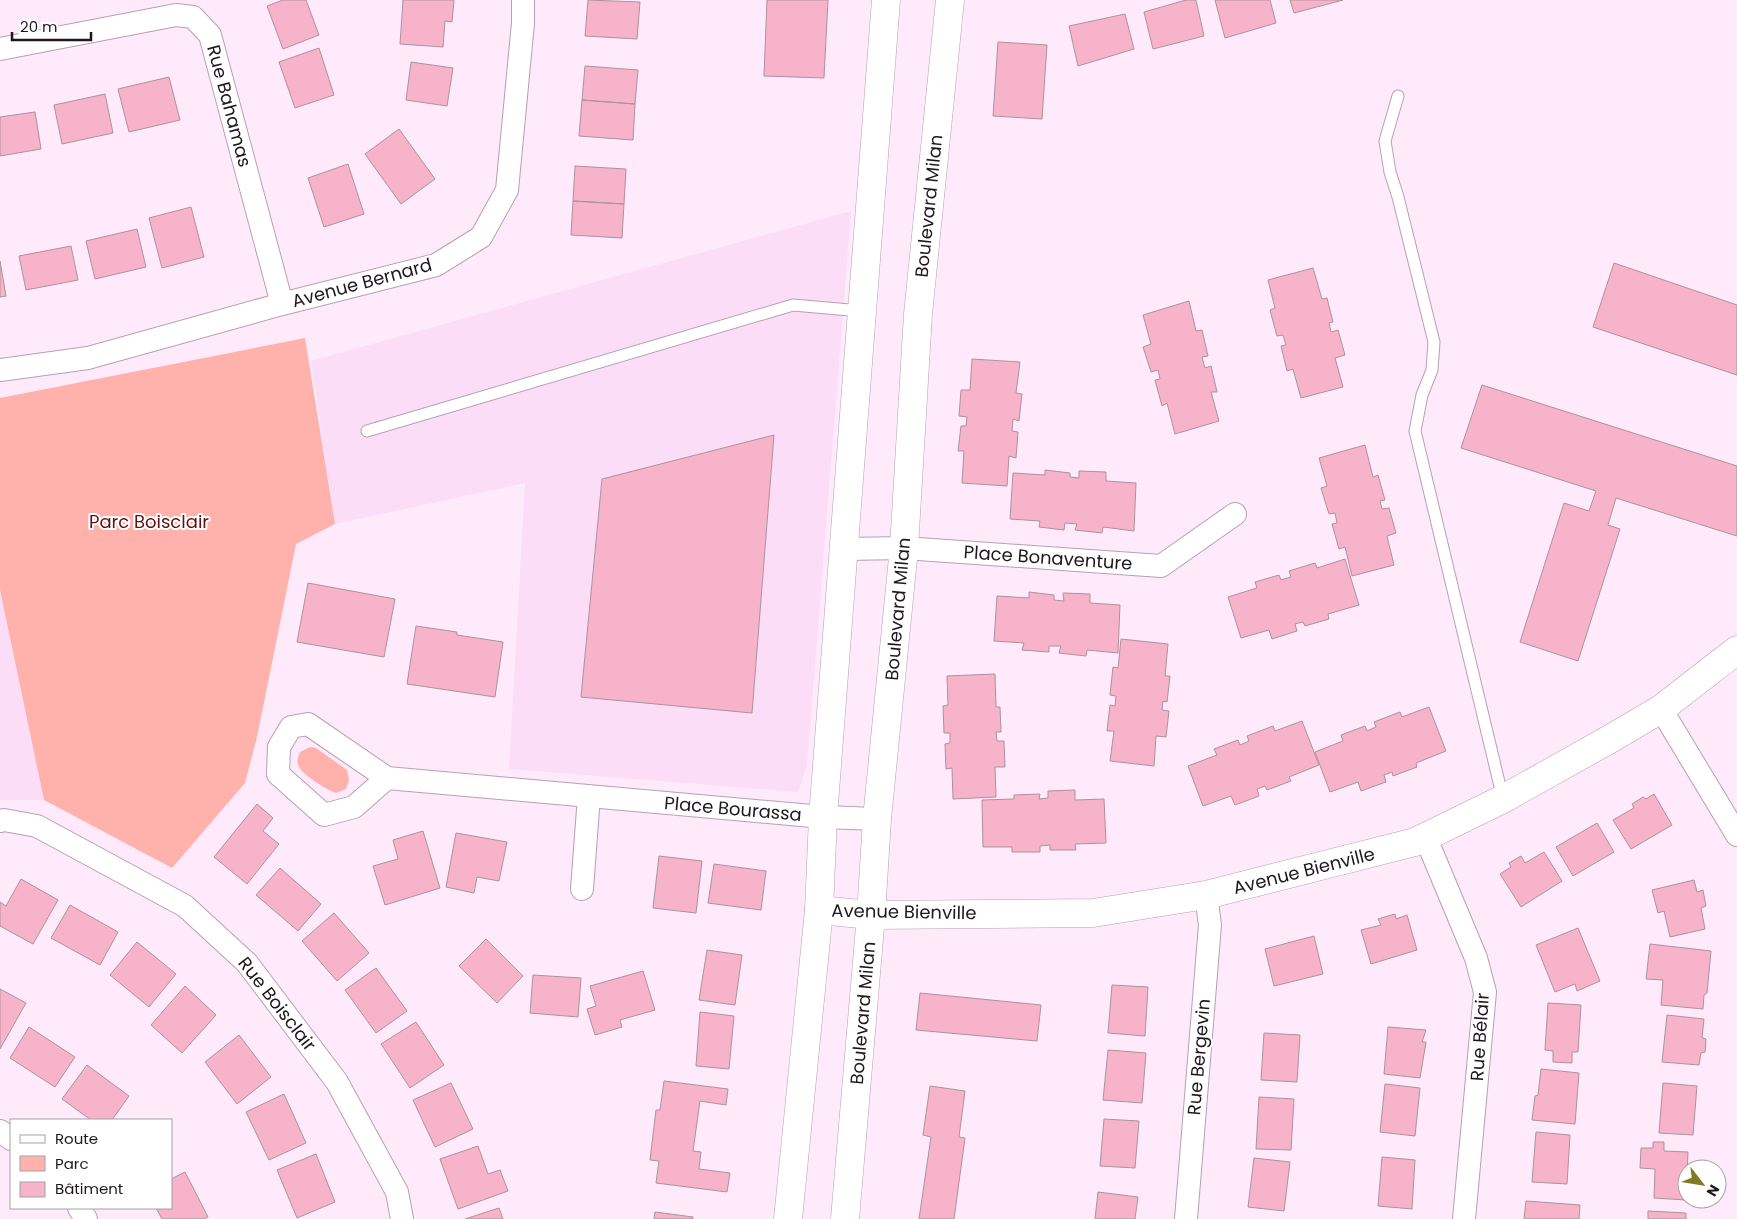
<svg xmlns="http://www.w3.org/2000/svg" width="1737" height="1219" font-family="Poppins,sans-serif">
  <rect width="100%" height="100%" fill="#feeafb"/>
  <path fill="#fbddf8" d="M851,211l-44,554 -9,27 -289,-23 16,-286 -190,41 -24,-163z
    M0,590l44,210h-44z"/>
  <path fill="#ffb2ac" d="M305,338l30,186 -39,20 -39,193 -12,46 -73,85 -128,-68 -44,-210v-192z
    M310,747l6,1 31,22 2,10 -3,9 -10,4c-9,-3 -33,-18 -37,-26 -3,-5 -1,-10 1,-15z"/>
  <path fill="#f6b3ca" stroke="#af919b" d="M283,0h23l13,35 -36,14 -16,-43z
    M403,0h51l-2,22 -7,-1 -2,26 -43,-3z
    M588,0l52,2 -3,37 -52,-3z
    M767,0h61l-4,78 -60,-2z
    M1186,0h10l8,36 -51,13 -9,-37z
    M1215,0h55l6,23 -51,15z
    M1290,0h53l-49,13z
    M1125,14l9,35 -56,17 -9,-40z
    M998,42l49,3 -5,74 -49,-3z
    M319,48l15,47 -39,13 -16,-46z
    M411,62l42,6 -6,38 -41,-6z
    M585,66l53,4 -3,34 -53,-4z
    M169,77l11,43 -51,12 -11,-43z
    M105,94l8,39 -51,11 -8,-39z
    M582,100l53,4 -2,36 -54,-4z
    M35,112l6,37 -41,7v-39z
    M399,129l36,50 -34,25 -36,-50z
    M348,164l16,50 -40,13 -16,-49z
    M575,166l51,3 -2,35 -51,-3z
    M573,201l51,3 -2,34 -51,-3z
    M191,207l13,50 -42,11 -13,-50z
    M137,229l9,38 -51,12 -9,-38z
    M71,246l7,34 -52,10 -7,-34z
    M0,261l6,35 -6,1z
    M1614,263l123,42v70l-144,-48z
    M1313,268l9,31 5,-1 6,24 -4,1 2,9 7,-2 7,25 -10,3 8,29 -42,11 -8,-29 -6,2 -6,-25 5,-1 -3,-10 -6,1 -7,-26 5,-2 -7,-28z
    M1189,301l7,30 6,-1 6,26 -6,1 3,11 6,-2 6,26h-6l8,29 -44,13 -8,-31 -5,3 -7,-26 5,-1 -2,-9 -7,2 -8,-25 8,-3 -8,-29z
    M972,359l48,3 -4,31 6,1 -3,27 -6,-2 -1,12 6,1 -2,26 -7,-2 -2,30 -45,-3 2,-32h-6l3,-25h5l1,-9 -8,-1 2,-26h9z
    M1482,385l255,81v70l-121,-38 -8,27 12,4 -42,132 -58,-19 44,-139 25,8 7,-20 -135,-43z
    M774,435l-22,278 -171,-16 21,-218z
    M1365,445l8,32 5,-2 7,25 -5,1 2,8 7,-1 7,25 -9,3 7,29 -42,11 -7,-29 -6,2 -7,-25 5,-1 -2,-10 -6,1 -8,-26 6,-2 -8,-28z
    M1045,470l25,3v4l9,1v-7l27,1v9l30,2 -2,48 -31,-4 -1,6 -27,-3 2,-6 -12,-1 -1,7 -25,-3 1,-6 -30,-2 3,-46 32,2z
    M1345,559l14,46 -31,9 1,5 -24,7 -2,-4 -8,2 2,7 -25,8 -3,-9 -28,8 -13,-41 29,-9 -2,-6 24,-7 2,5 10,-3 -2,-6 26,-8 2,5z
    M308,583l87,16 -11,58 -87,-15z
    M1029,592l25,3v5l10,1 -1,-8 27,1v9l30,2 -2,48 -31,-3 -1,6 -27,-3 2,-7h-12v6l-27,-2 2,-7 -30,-2 3,-45 32,2z
    M416,626l41,6v3l46,7 -8,55 -88,-13z
    M1121,639l47,5 -3,32h5l-3,26 -4,-1 -1,9 7,1 -3,26 -10,-1 -2,30 -44,-5 4,-30h-7l3,-26 5,1 1,-10 -6,-1 3,-28 5,1z
    M995,674l1,33h4l1,25h-5l1,9h7l1,26h-10l1,30 -43,2 -1,-31 -6,1 -1,-25 5,-1v-10h-6l-1,-27 5,-1 -1,-29z
    M1429,707l17,44 -30,12 1,4 -24,9 -1,-4 -8,3 2,7 -25,9 -3,-9 -28,10 -15,-40 28,-11 -2,-6 24,-9 2,5 9,-4 -2,-5 26,-10 2,5z
    M1302,721l17,44 -30,12 2,4 -24,9 -2,-4 -8,3 2,7 -24,9 -4,-9 -28,10 -15,-40 29,-11 -3,-6 24,-9 2,5 9,-4 -2,-5 26,-10 2,5z
    M1075,790v10l29,-1 2,44 -31,1 1,6h-26v-5l-10,1v6h-28v-5h-29l-1,-47 32,-1v-4l26,-1 -1,5 9,-1v-7z
    M1654,794l18,31 -41,24 -18,-29 21,-12 -2,-4 11,-7 3,2z
    M257,804l16,14 -10,13 16,13 -32,40 -33,-27z
    M1597,823l17,29 -41,24 -17,-29z
    M423,831l17,57 -55,17 -12,-39 25,-7 -5,-19z
    M456,833l51,9 -8,39 -22,-4 -3,16 -28,-6z
    M1544,852l18,29 -41,26 -21,-33 11,-7 -2,-4 12,-7 4,7z
    M659,856l43,5 -6,52 -43,-5z
    M714,864l52,7 -5,39 -53,-7z
    M280,868l41,36 -23,27 -42,-36z
    M21,879l37,21 -25,44 -33,-18v-24l6,4z
    M1694,880l3,12 6,-2 3,16 -5,2 4,21 -35,8 -6,-26 -6,2 -6,-23z
    M70,905l48,27 -18,33 -49,-27z
    M334,913l35,40 -32,28 -35,-40z
    M1395,914l1,5 11,-4 10,35 -46,14 -10,-34 20,-5 -3,-6z
    M1578,928l22,53 -23,10 -2,-7 -20,8 -19,-47z
    M1314,936l9,38 -49,12 -9,-37z
    M486,939l37,37 -26,27 -38,-37z
    M137,942l39,32 -27,33 -39,-32z
    M1650,944l61,7 -4,42 -3,2 -1,14 -42,-4 2,-25 -17,-1z
    M707,950l35,5 -7,50 -36,-5z
    M376,968l31,43 -31,22 -31,-43z
    M643,971l12,39 -35,10 2,7 -27,8 -8,-26 9,-3 -6,-20z
    M533,975l48,3 -3,39 -48,-4z
    M1112,985l36,2 -3,49 -37,-3z
    M185,986l31,29 -34,38 -31,-28z
    M0,989l26,14 -26,46z
    M920,993l121,12 -4,36 -121,-11z
    M1548,1003l33,2 -3,47h-6v11l-19,-1v-11l-8,-1z
    M700,1012l34,4 -5,53 -33,-3z
    M1667,1015l37,4 -2,19 4,1 -1,13 -4,1 -2,12 -37,-3z
    M416,1022l28,43 -34,23 -29,-44z
    M29,1027l46,30 -20,30 -45,-29z
    M1388,1027l38,3 -4,12h4l-6,36 -36,-4z
    M1264,1033l36,2 -3,47 -36,-2z
    M239,1035l32,42 -34,27 -32,-42z
    M1108,1050l38,3 -4,50 -39,-3z
    M87,1065l42,31 -17,24h-21l-29,-21z
    M1541,1069l38,4 -4,51 -43,-4 3,-24 3,-1z
    M664,1081l64,8 -2,16 -26,-4 -7,50 8,1 -2,17 31,4 -3,19 -71,-9 3,-22 -9,-1 6,-50h4z
    M451,1083l22,46 -38,18 -22,-47z
    M1663,1083l34,3 -4,49 -34,-2z
    M1385,1084l35,4 -5,48 -35,-4z
    M930,1086l35,5 -6,46 6,1 -11,81h-35l12,-82 -8,-2z
    M284,1094l22,49 -37,17 -23,-48z
    M1259,1097l35,2 -3,51 -35,-1z
    M1104,1119l35,2 -4,47 -35,-2z
    M1536,1132l34,3 -3,49 -35,-2z
    M1653,1142h11v9l24,1 -2,48 -32,-2 1,-29 -15,-1 1,-20h12z
    M478,1146l10,28 12,-4 8,21 -50,18 -18,-50z
    M316,1154l19,48 -38,16 -20,-48z
    M1382,1157l33,3 -3,49 -34,-3z
    M1254,1158l36,4 -6,49 -36,-4z
    M185,1172l23,45 -4,2h-42l-6,-11h15v-29z
    M1098,1192l40,5 -3,22h-40z
    M1526,1201l54,4 -1,14h-55z
    M499,1208l4,11h-38z
    M1648,1211l38,2v6h-38z
    M655,1212l38,5v2h-39z"/>
  <g fill="none" stroke-linecap="round" stroke-linejoin="round">
    <g stroke="#b7a0b4" stroke-width="13">
      <path id="service" d="M1398,96l-13,45 5,31 8,25 36,145 -2,28 -10,25 -7,36 88,368
        M367,431l426,-126 68,6"/>
    </g>
    <g stroke="#b7a0b4" stroke-width="24">
      <path id="minor" d="M0,49l176,-34 17,2 17,18 72,269
        M0,370l88,-12 194,-54 154,-39 45,-28 26,-47 16,-167v-23
        M845,549l59,-1 257,18 74,-52
        M1661,709l76,126
        M387,778l-33,29 -30,8 -46,-41 1,-27 12,-20 17,-3 79,54 436,39 54,2
        M0,821l4,-1 33,6 148,80 62,57 90,119 60,110 5,27
        M1425,836l51,122 9,34 -21,227
        M582,889l7,-93
        M0,1131l11,8
        M79,1208l7,11
        M1186,1219l24,-294 -4,-30"/>
    </g>
    <g stroke="#b7a0b4" stroke-width="29">
      <path id="tertiary" d="M819,910l52,5 222,-2 113,-18 209,-53 88,-43 107,-60 51,-30 76,-59"/>
    </g>
    <g stroke="#b7a0b4" stroke-width="29">
      <path id="secondary" d="M788,1219l31,-309 4,-93 63,-817
        M845,1219l26,-304 6,-96 27,-271 14,-234 32,-314"/>
    </g>
    <use href="#service" stroke="#fff" stroke-width="11"/>
    <use href="#minor" stroke="#fff" stroke-width="22"/>
    <use href="#tertiary" stroke="#fff" stroke-width="28"/>
    <use href="#secondary" stroke="#fff" stroke-width="28"/>
  </g>
  <g text-anchor="middle" stroke-width="4" stroke-linejoin="round" paint-order="stroke">
    <g font-size="18" fill="#1f171e" stroke="#fff">
      <text transform="translate(229 106) rotate(75)" y="6">Rue Bahamas</text>
      <text transform="translate(929 206) rotate(-84)" y="6">Boulevard Milan</text>
      <text transform="translate(362 283) rotate(-15)" y="6">Avenue Bernard</text>
      <text transform="translate(1048 558) rotate(4)" y="6">Place Bonaventure</text>
      <text transform="translate(898 609) rotate(-85)" y="6">Boulevard Milan</text>
      <text transform="translate(733 809) rotate(5)" y="6">Place Bourassa</text>
      <text transform="translate(1304 871) rotate(-14)" y="6">Avenue Bienville</text>
      <text transform="translate(904 912) rotate(1)" y="6">Avenue Bienville</text>
      <text transform="translate(277 1004) rotate(52)" y="6">Rue Boisclair</text>
      <text transform="translate(863 1013) rotate(-85)" y="6">Boulevard Milan</text>
      <text transform="translate(1480 1037) rotate(-86)" y="6">Rue Bélair</text>
      <text transform="translate(1199 1057) rotate(-85)" y="6">Rue Bergevin</text>
    </g>
    <g font-size="18" fill="#5e1316" stroke="#fff">
      <text x="149" y="528">Parc Boisclair</text>
    </g>
  </g>
  <rect x="10" y="1119" width="162" height="90" fill="#ffffff" stroke="#a5a2a5"/>
  <rect x="20" y="1135" width="25" height="8" fill="#ffffff" stroke="#a5a2a5"/>
  <text x="55" y="1144" font-size="15" fill="#1f171e">Route</text>
  <rect x="20" y="1156" width="25" height="15" fill="#ffb2ac" stroke="#a5a2a5"/>
  <text x="55" y="1169" font-size="15" fill="#1f171e">Parc</text>
  <rect x="20" y="1182" width="25" height="15" fill="#f6b3ca" stroke="#a5a2a5"/>
  <text x="55" y="1194" font-size="15" fill="#1f171e">Bâtiment</text>
  <g transform="translate(1702 1184) rotate(121)"><circle r="24" fill="#ffffff" stroke="#a5a2a5"/>
  <path d="M0-4L9 19L0 12L-9 19Z" fill="#827b21"/>
  <text y="-8" font-size="14" font-weight="bold" text-anchor="middle" fill="#1f171e">N</text>
  </g>
  <path d="M12 32v8h79v-8" fill="none" stroke="#1f171e" stroke-width="2.5"/>
  <text x="20" y="32" font-size="15" fill="#1f171e" stroke="#ffffff" stroke-width="4" paint-order="stroke">20 m</text>
</svg>
